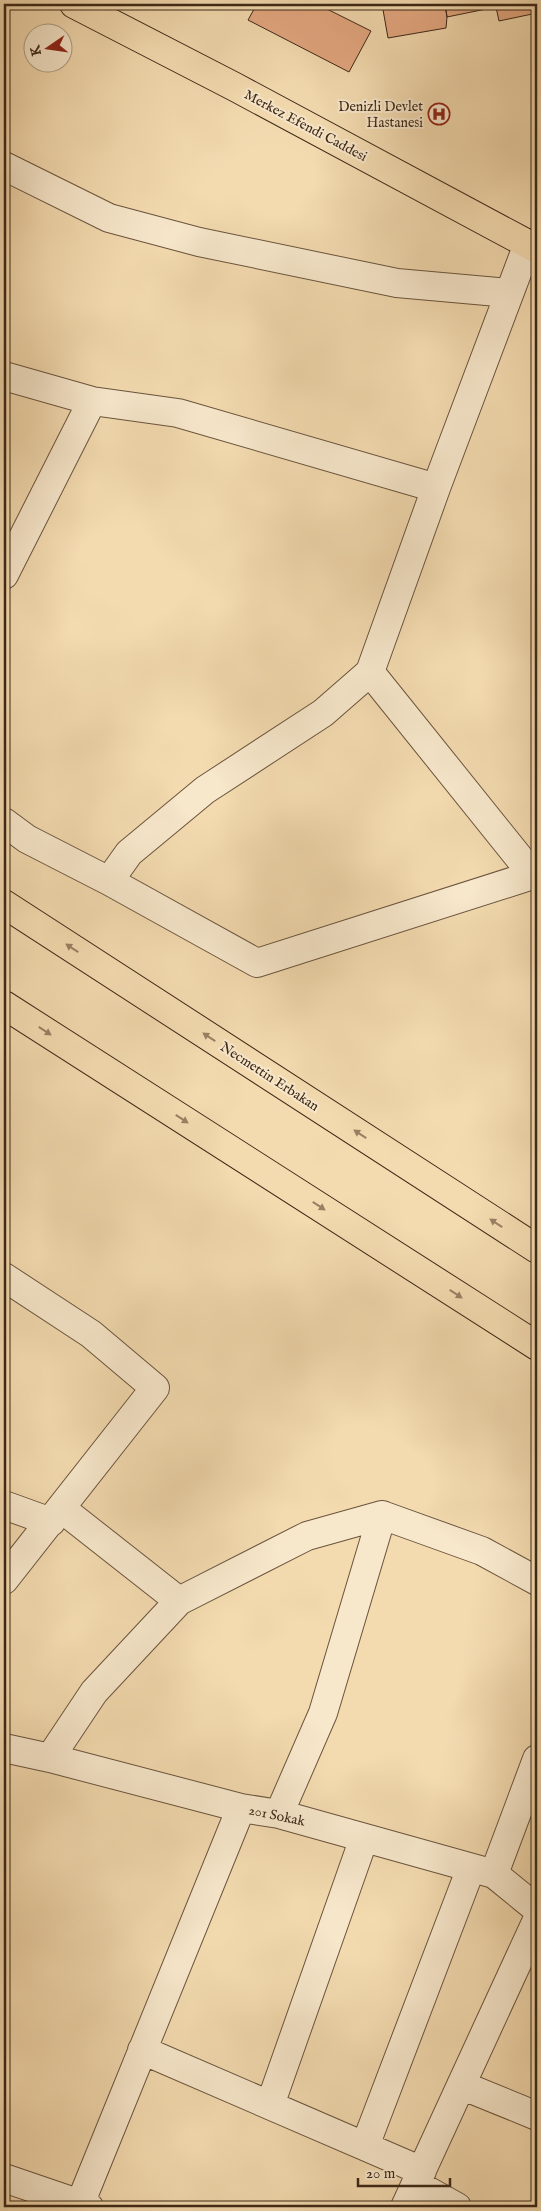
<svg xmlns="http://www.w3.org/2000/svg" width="541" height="2211" font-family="'IM FELL English',serif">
  <rect width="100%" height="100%" fill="#f3daaf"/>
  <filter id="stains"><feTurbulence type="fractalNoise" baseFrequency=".004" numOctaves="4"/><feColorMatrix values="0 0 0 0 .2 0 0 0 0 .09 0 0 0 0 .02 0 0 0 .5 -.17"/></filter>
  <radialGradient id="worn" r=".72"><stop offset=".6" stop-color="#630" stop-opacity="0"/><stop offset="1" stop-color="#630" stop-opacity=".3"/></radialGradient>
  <path fill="#e3a780" stroke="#3d2817" d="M257,4h60l54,27 -22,41 -101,-52z
    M382,4h63l2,13 -1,11 -58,10z
    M445,4h92v9l-38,8 -3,-14 -49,10z"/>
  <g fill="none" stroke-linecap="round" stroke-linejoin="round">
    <g stroke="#6a543d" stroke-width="30">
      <path id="minor" d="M4,166l105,52 90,24 198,41 112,10
        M4,376l88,25 86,12 258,75
        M4,575l88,-174
        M370,672l163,203 4,-9
        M4,822l23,17 82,42 148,82 276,-88
        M109,881l20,-28 76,-63 118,-77 47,-41 66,-184 92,-244
        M4,1277l87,57 64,54 -151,192
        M4,1505l47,17
        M62,1509l117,92
        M4,1748l46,10 191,50 38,6 215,60 43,35
        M50,1758l44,-66 85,-91 128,-65 75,-21 100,36 55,30
        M279,1814l44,-101 59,-198
        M494,1874l43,-115
        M142,2050l280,121
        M461,2085l76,31
        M270,2105l94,-267
        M365,2146l106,-278
        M4,2178l85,29
        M416,2184l41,23
        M80,2204l161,-396
        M405,2207l132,-287"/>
    </g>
    <g stroke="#3d2817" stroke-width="30">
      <path id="major" d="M74,4l161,83 302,162
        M4,904l533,345
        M4,1005l533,341"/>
    </g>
    <use href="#minor" stroke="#f7e7cb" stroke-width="28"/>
    <use href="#major" stroke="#f3daaf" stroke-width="28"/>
  </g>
  <defs><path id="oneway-solid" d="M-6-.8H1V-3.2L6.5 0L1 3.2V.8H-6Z" transform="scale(1.25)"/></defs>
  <g fill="#988163">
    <use href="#oneway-solid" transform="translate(72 948) rotate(-147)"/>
    <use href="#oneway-solid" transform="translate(45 1031) rotate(33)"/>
    <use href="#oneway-solid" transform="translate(209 1037) rotate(-147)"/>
    <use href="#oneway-solid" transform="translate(182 1119) rotate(33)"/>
    <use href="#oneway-solid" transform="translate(360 1134) rotate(-147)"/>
    <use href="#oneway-solid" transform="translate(319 1206) rotate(33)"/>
    <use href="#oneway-solid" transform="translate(496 1223) rotate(-147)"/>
    <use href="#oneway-solid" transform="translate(456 1294) rotate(33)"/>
  </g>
  <defs>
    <g id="hospital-ring" transform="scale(1.125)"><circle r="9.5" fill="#f7e7cb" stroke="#8f2418" stroke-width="1.5"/><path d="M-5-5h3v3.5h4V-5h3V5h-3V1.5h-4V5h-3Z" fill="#8f2418"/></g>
  </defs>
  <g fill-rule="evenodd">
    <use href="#hospital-ring" x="439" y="114"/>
  </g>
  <g text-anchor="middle" stroke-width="4" stroke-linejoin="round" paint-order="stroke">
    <g font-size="14" fill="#3d2817" stroke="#f7e7cb" text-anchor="end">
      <text x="423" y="111">Denizli Devlet<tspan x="423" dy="16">Hastanesi</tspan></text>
    </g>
    <g font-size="14" fill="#3d2817" stroke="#f7e7cb">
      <text transform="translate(306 125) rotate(28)" y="5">Merkez Efendi Caddesi</text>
      <text transform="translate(270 1076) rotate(33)" y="5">Necmettin Erbakan</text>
      <text transform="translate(277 1815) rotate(12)" y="5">201 Sokak</text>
    </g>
  </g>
  <rect width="541" height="2211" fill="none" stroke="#f3daaf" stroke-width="20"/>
  <rect x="5" y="5" width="531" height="2201" fill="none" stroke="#3d2817" stroke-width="2.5"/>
  <rect x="10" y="10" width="521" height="2191" fill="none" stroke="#3d2817"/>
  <g transform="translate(48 48) rotate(257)"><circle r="24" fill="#f7e7cb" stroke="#ad9b83"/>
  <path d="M0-4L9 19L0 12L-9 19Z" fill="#8f2418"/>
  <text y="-8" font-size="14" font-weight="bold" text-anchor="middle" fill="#3d2817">K</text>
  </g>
  <path d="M358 2178v8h92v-8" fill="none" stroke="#3d2817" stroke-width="2.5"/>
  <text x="366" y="2178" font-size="15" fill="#3d2817" stroke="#f7e7cb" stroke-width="4" paint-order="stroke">20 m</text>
  <rect width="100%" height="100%" filter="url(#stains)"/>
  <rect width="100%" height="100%" fill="url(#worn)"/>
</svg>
